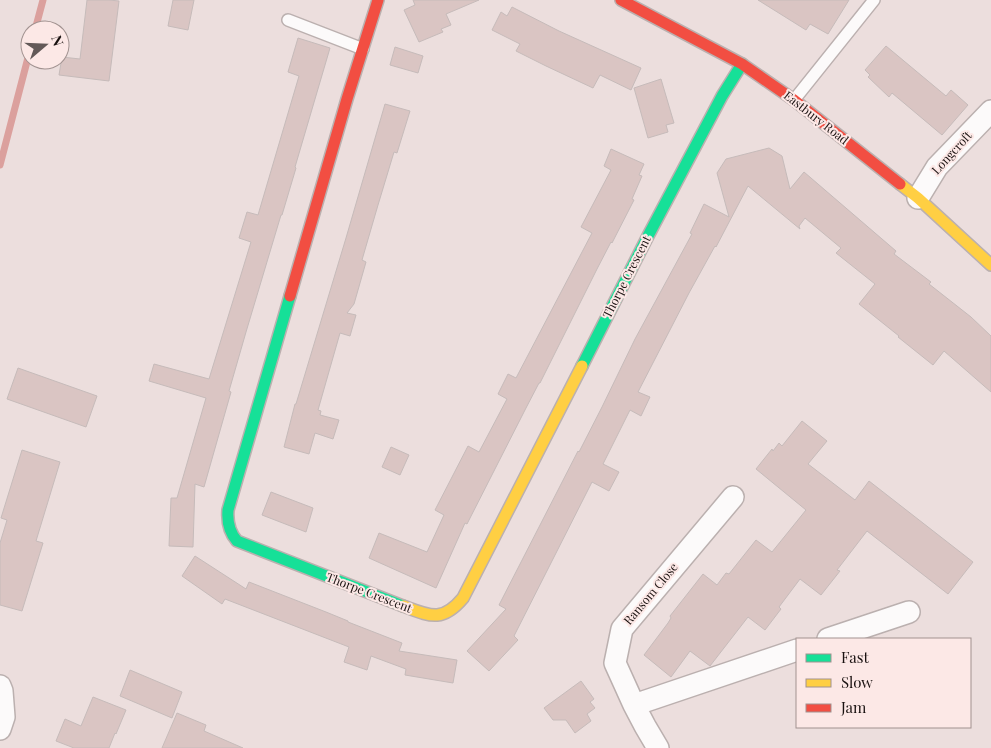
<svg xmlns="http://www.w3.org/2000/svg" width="991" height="748" font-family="'Playfair Display',serif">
  <rect width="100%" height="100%" fill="#ecdedd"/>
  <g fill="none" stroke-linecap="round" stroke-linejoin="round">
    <path stroke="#dba09d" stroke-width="7" d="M35,30l8,-30
      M0,165l30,-115"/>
  </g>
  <path fill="#dac5c3" stroke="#c6bbba" d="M87,0h22l10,1 -10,80 -50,-6 3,-18 18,2z
    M173,0h21l-6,30 -20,-4z
    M413,0h66l-33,14 5,11 -10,4 2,3 -24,10 -15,-32 11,-5z
    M758,0h91l-21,34 -18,-10 -4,6z
    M512,7l47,24 82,37 -10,22 -31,-15 -7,13 -47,-22 -30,-15 4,-7 -28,-14 9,-18 6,4z
    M298,38l32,10 -35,119 1,1 -14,47h-1l-35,117 -17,59 2,1 -27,95 -9,-3 -2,63 -24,-1 2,-48h6l29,-100 -57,-17 5,-17 55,15 42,-137 -12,-4 8,-26 11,3 41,-139 -11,-4z
    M886,46l60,50 5,-6 17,15 -26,30 -50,-42 -3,4 -21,-20 2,-2 -5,-5z
    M395,47l28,9 -5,17 -28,-8z
    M661,79l13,44 -8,2 2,7 -20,6 -14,-50z
    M385,104l25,7 -13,42 -3,-1 -16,53 -16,55 4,2 -12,42 -7,9 9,2 -6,21 -10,-3 -22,77 3,1 -1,4 19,5 -6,19 -18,-6 -6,21 -25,-7 11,-43h1l50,-166z
    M769,148l13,8 8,33 14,-17 92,79 -2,3 37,28 -2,2 42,33 20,19v56l-47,-41 -11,14 -35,-28 1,-1 -40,-32 16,-20 -39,-31 5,-5 -36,-30 -6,8 1,3 -52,-43 -32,61 -1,-1 -26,47 -51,99 12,5 -9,19 -11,-6 -27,54 16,8 -10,19 -17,-9 -78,154 4,4 -29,31 -22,-20 39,-42 -7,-4 79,-154 1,1 23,-45 33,-68 57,-105 -2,-1 14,-29 25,13 -12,-44 9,-14z
    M611,149l33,15 -5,11 3,1 -10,23 2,1 -22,43 -1,-1 -14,27 -57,114h-1l-13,25 -59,116 -2,-1 -29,65 -67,-30 10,-25 48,19 17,-37 -9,-5 33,-64 11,6 28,-53 -9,-5 10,-20 8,4 76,-145 -11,-6 30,-57 -7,-4z
    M18,368l79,28 -11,31 -79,-28z
    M802,421l25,20 -19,23 47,36 14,-19 104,81 -25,32 -81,-63 -30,39 3,1 -19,24 -21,-16 -21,28 2,2 -16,21 -17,-13 -38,49 -20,-15 -19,26 -27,-22 24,-32 3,-5 -1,-2 33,-42 14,11 9,-12 3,1 27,-34 16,12 34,-42 -50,-41 16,-20 1,2 6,-8 3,3z
    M391,447l18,8 -9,20 -18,-8z
    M22,450l38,12 -24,79 7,2 -21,68 -22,-6v-62l7,-23 -6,-2z
    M271,492l42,16 -7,24 -44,-17z
    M195,556l51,33 3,-7 77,30 22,9v1l54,21 -3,8 58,9 -4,23 -48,-8 1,-6 -35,-13 -4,14 -23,-8 5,-15 -124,-48 -3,5 -40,-28z
    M130,670l52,22 -10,26 -52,-22z
    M581,681l13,18 -4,3 5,6 -8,6 4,7 -16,12 -9,-13h-13l-9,-12z
    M93,697l33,13 -10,24 -1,-1 -6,15h-35l-18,-7 9,-22 16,7z
    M177,713l29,12 -2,6 39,17h-81z"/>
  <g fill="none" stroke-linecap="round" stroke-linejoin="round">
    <g stroke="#bbb0af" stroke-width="14">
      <path id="lane" d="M288,20l75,29
        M794,100l80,-100"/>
    </g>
    <g stroke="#bbb0af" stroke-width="24">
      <path id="street" d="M918,198l19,-31 54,-56
        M828,639l81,-27
        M0,686l2,5 2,26 -4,12
        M634,705l163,-55
        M658,748l-13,-22 -11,-21 -19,-42 7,-34 111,-132"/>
    </g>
    <g stroke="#bbb0af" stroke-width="14">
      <path id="fast" d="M290,296l-62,214c-1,12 1,22 9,31l166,65
        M582,366l66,-130 74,-140 20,-32"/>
    </g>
    <g stroke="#bbb0af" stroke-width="14">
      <path id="slow" d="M900,184l18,14 73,67
        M403,606c27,10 39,17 60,-8l119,-232"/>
    </g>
    <g stroke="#bbb0af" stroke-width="14">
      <path id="jam" d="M621,0l121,64 52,36 106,84
        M290,296l57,-197 31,-99"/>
    </g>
    <use href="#lane" stroke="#fcfafa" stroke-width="11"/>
    <use href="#street" stroke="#fcfafa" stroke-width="21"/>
    <use href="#fast" stroke="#16e098" stroke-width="11"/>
    <use href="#slow" stroke="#ffcf43" stroke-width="11"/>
    <use href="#jam" stroke="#f24e42" stroke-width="11"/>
  </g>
  <g text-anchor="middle" stroke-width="4" stroke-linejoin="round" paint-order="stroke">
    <g font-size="12" fill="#191110" stroke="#fce8e6">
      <text transform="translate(816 118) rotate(38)" y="4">Eastbury Road</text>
      <text transform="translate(952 153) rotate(-48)" y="4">Longcroft</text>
      <text transform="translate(627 277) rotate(-63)" y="4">Thorpe Crescent</text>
      <text transform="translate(369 593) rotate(21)" y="4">Thorpe Crescent</text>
      <text transform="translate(651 594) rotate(-50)" y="4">Ransom Close</text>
    </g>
  </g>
  <rect x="796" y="638" width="175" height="90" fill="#fce8e6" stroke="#a19290"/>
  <rect x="806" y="654" width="25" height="8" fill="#16e098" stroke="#a19290"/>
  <text x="841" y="663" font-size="15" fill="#191110">Fast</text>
  <rect x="806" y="679" width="25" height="8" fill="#ffcf43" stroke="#a19290"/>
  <text x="841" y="688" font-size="15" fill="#191110">Slow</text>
  <rect x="806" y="704" width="25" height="8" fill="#f24e42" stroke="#a19290"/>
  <text x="841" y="713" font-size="15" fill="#191110">Jam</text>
  <g transform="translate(45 45) rotate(71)"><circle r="24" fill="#fce8e6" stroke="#a19290"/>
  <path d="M0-4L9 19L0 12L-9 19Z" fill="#635958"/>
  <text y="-8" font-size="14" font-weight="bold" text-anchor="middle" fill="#191110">N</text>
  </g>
</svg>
